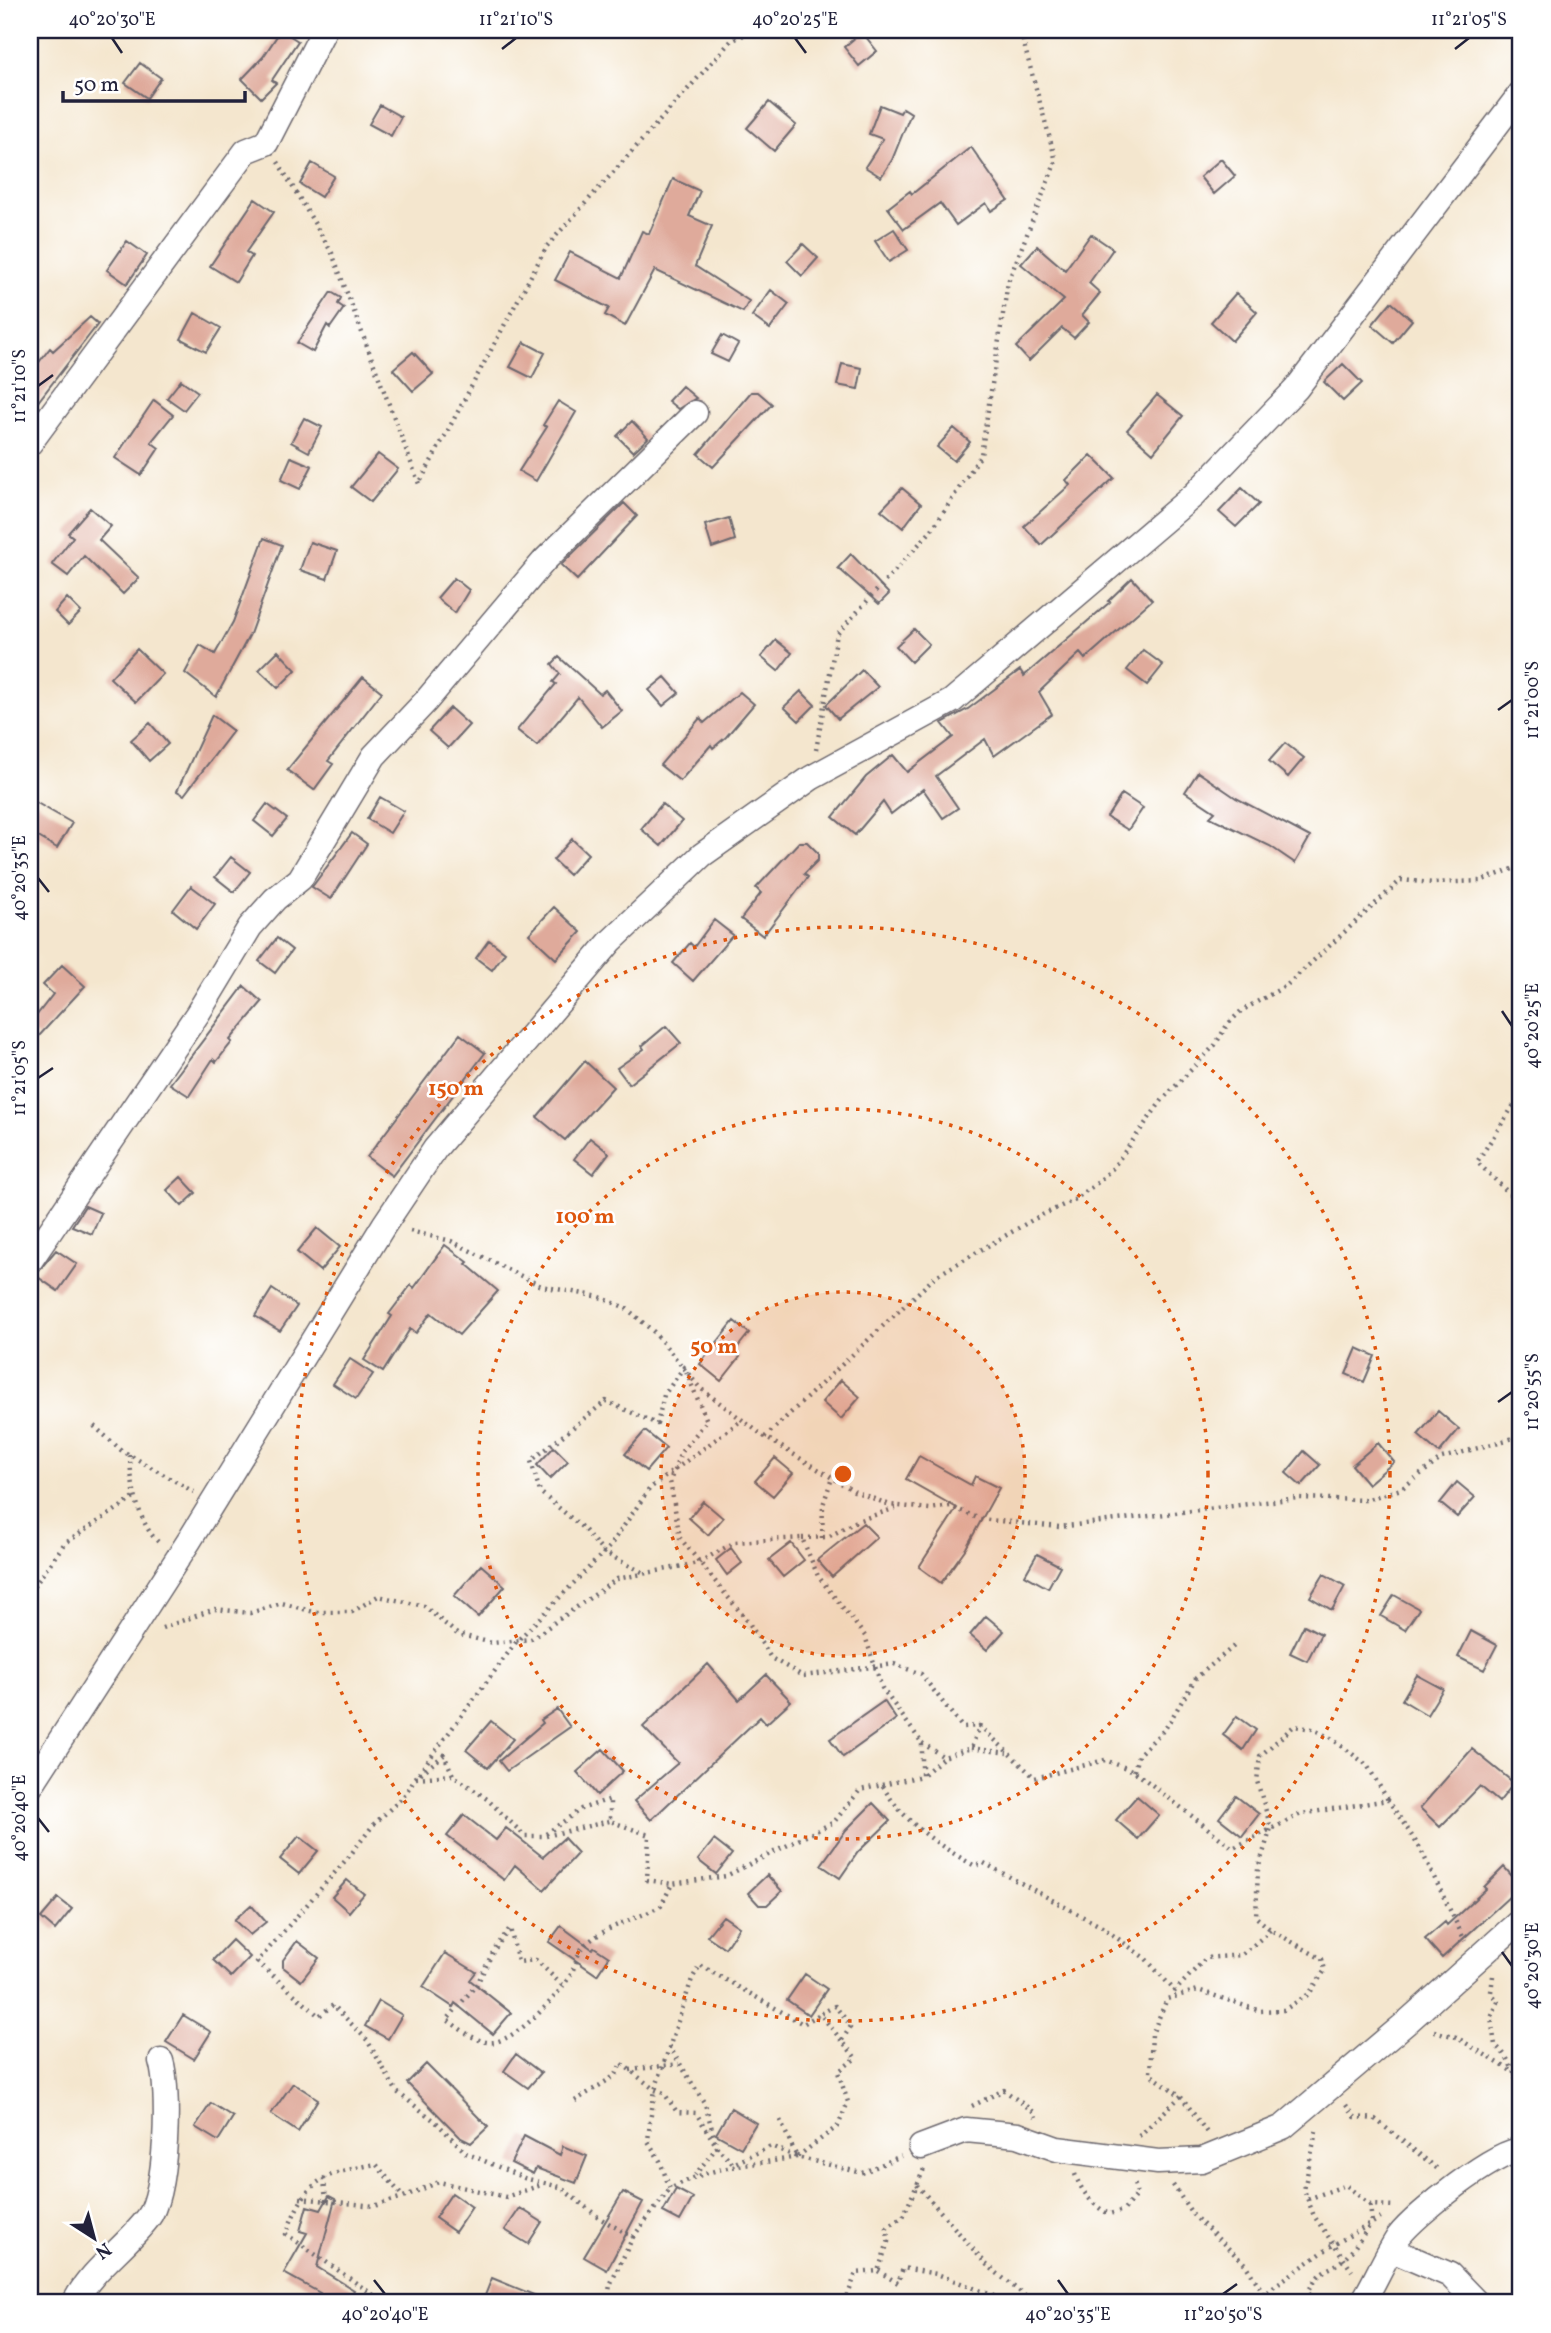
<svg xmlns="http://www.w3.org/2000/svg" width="1551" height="2333" font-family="Vollkorn,serif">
  <rect width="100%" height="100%" fill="#fff"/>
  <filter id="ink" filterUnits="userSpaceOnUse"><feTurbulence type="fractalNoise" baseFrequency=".0143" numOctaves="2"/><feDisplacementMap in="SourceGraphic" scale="14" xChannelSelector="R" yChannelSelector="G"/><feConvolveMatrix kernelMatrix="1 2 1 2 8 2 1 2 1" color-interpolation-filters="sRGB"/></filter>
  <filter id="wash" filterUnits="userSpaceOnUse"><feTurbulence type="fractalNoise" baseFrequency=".00686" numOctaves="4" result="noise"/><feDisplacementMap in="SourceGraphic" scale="28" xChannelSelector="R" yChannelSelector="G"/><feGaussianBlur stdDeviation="1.57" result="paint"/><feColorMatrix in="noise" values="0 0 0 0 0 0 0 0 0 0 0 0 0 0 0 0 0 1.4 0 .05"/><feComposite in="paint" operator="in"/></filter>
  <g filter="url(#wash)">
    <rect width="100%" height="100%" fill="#f4e6ce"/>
    <g id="blocks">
      <path fill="#dfaa9b" d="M281,30l17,11 -26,39 4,3 -15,15 -19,-19 21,-22z
        M862,32l15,19 -18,15 -15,-19z
        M140,63l21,15 -14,20 -22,-15z
        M769,102l27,23 -22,26 -27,-23z
        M380,105l21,12 -10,19 -22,-12z
        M880,105l20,8 3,-5 8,5 -19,47 -11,17 -16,-10 18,-28 -14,-5z
        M971,147l37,53 -17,11 -5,-8 -30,22 -16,-22 -36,26 -16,-21 22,-17 2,3z
        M1221,159l14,17 -21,18 -14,-17z
        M312,163l22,13 -13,21 -21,-13z
        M673,179l27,12 -11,25 23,10 -17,40 54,35 -6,11 -88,-42 -30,56 -20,-11 4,-7 -54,-28 15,-28 51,26 21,-47 7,3z
        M255,199l19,13 -28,40 6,4 -16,26 -26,-16z
        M894,229l14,21 -19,12 -14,-21z
        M1091,234l22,15 -24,34 11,10 -18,22 7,7 -15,16 -12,-10 -33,33 -13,-14 48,-47 -43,-36 16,-18 28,24z
        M127,241l20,14 -20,29 -20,-14z
        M803,244l15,14 -16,18 -15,-15z
        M771,290l18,14 -19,25 -18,-13z
        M331,292l10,6 -3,6 6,4 -14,20 -3,-3 -14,27 -16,-9z
        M1236,293l21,19 -25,29 -21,-19z
        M1391,302l21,18 -19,23 -21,-18z
        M195,313l26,15 -15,24 -25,-13z
        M90,317l8,7 -68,88v-38l20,-26 3,3z
        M722,335l16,9 -10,18 -17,-8z
        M524,342l21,11 -13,25 -22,-11z
        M413,352l20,22 -20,17 -20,-22z
        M842,364l20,4 -4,21 -21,-4z
        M1343,364l19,19 -19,18 -19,-19z
        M181,380l17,12 -14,18 -17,-12z
        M682,386l14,12 -18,11 -10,-8z
        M751,392h7l14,12 -59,63 -15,-13z
        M1157,395l26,21 -30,37 -26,-23z
        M154,400l19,15 -22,27 8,6 -18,27 -26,-17z
        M558,401l18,11 -40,69 -17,-10 28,-44 -4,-2z
        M304,418l18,9 -13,25 -18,-10z
        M632,421l16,17 -15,14 -16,-16z
        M954,428l16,14 -16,19 -17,-14z
        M378,454l20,15 -27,33 -20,-15z
        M1091,455l23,23 -73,67 -17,-19 46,-41 -4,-5z
        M291,457l21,9 -12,23 -19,-9z
        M902,488l19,16 -18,24 -22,-18z
        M1242,488l17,16 -23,23 -17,-15z
        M624,503l13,13 -60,64 -16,-15z
        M90,508l21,18 -12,14 40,38 -16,16 -39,-38 -16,20 -16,-12 21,-27 -5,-4z
        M729,518l6,22 -23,8 -7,-23z
        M264,538l18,7 -32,89 -34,63 -31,-24 15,-28 15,9 18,-32z
        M310,542l27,9 -10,28 -27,-9z
        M851,554l38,40 -10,10 -41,-36z
        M454,578l15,12 -14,23 -18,-15z
        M1132,578l20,22 -67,59 -5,-6 -41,39 13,22 -58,42 -9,-17 -49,37 22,32 -15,10 -20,-29 -32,25 -8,-12 -28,33 -22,-18 33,-40 27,-22 14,17 46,-35 -11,-14 26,-14 52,-39 4,6 86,-74 -2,-1z
        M67,598l14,14 -13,13 -13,-13z
        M914,629l15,15 -18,18 -15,-16z
        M776,640l16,13 -14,18 -17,-14z
        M137,649l26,25 -27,28 -26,-24z
        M1143,650l20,15 -16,20 -20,-15z
        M278,651l18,19 -18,18 -19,-18z
        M559,657l41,37 5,-4 17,21 -20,16 -24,-30 -41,49 -20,-16 39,-46 -3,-2 7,-8 -8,-10z
        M862,670l16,17 -40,32 -12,-14z
        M363,677l19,15 -54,69 5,3 -19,26 -27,-20z
        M665,677l14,16 -16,13 -14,-16z
        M801,691l14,14 -16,16 -15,-14z
        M740,692l14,12 -28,33 -13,11 -2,-3 -31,36 -20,-16 40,-47 4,5z
        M450,708l19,17 -21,23 -19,-17z
        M212,715l21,16 -49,64 -7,-4z
        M150,723l18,21 -19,17 -18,-21z
        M1285,743l19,15 -16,19 -19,-16z
        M1198,772l38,26 74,39 -15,26 -25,-17 -60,-29 5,-5 -30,-20z
        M1122,794l21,14 -15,22 -21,-13z
        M380,797l24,14 -14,22 -23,-14z
        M30,799l42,24 -15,25 -27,-16z
        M267,804l20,15 -14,17 -19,-15z
        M662,804l20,17 -21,25 -20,-17z
        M352,833l15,11 -36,55 -19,-12z
        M572,839l16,15 -19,21 -16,-15z
        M799,842h8l11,11v7l-14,14 4,3 -45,59 -22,-17 20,-26 -5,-5z
        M231,857l19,15 -16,20 -19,-15z
        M191,886l24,18 -19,25 -23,-19z
        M554,907l27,25 -25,27 -27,-25z
        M714,920l19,15 -40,46 -20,-18 17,-20 4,4z
        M277,938l15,12 -17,23 -16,-12z
        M489,940l16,12 -13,18 -16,-12z
        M62,965l23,21 -47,51 -8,-7v-6l23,-30 -10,-9z
        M244,986l18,16 -32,38 2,2 -16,20 -3,-3 -24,37 -19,-12z
        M666,1026l15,17 -52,41 -12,-16 27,-19 -2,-3z
        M460,1034l25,19 -93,123 -25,-19z
        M585,1061l28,26 -48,53 -28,-23z
        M590,1138l19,15 -16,21 -19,-15z
        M181,1177l15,16 -14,13 -15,-16z
        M85,1206l16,7 -9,21 -20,-8z
        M317,1228l23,19 -20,24 -23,-19z
        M445,1245l23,17 -2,2 32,27 -39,44 -28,-22 -15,20 -6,-4 -27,43 -19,-12 28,-44 -3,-2 22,-29 3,3z
        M56,1250l21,14 -19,27 -23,-16z
        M272,1289l25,17 -17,25 -25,-15z
        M734,1321l15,12 -15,19 6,5 -19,24 -21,-17z
        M1357,1348l18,8 -11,26 -18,-8z
        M350,1359l23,15 -17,25 -23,-15z
        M841,1380l19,17 -19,22 -19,-17z
        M1438,1411l21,18 -20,24 -21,-18z
        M645,1431l21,17 -20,23 -21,-17z
        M1378,1443l16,19 -26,22 -16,-19z
        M554,1447l14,14 -18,18 -13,-14z
        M1304,1451l16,14 -19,21 -15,-13z
        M919,1456l52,29 4,-9 24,12 -33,60 -25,35 -22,-16 38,-59 -51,-29z
        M775,1458l18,15 -20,23 -18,-15z
        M1457,1482l18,15 -18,20 -17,-14z
        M703,1501l20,17 -15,17 -19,-17z
        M863,1523l14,14 -45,40 -15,-17z
        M791,1543l13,17 -21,17 -14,-17z
        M731,1548l11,15 -15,12 -11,-15z
        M1037,1554l23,12 -12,22 -23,-13z
        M481,1565l24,21 -27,31 -24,-21z
        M1324,1574l21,12 -13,24 -22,-13z
        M1394,1595l25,14 -14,21 -24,-14z
        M986,1616l18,15 -17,19 -17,-15z
        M1304,1625l17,9 -14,27 -17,-8z
        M1471,1631l26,14 -13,25 -26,-13z
        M708,1664l31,36 27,-25 25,26 -25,23 -6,-7 -109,103 -17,-19 44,-38 -35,-36z
        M1417,1675l26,14 -16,26 -25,-15z
        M884,1701l12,18 -53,38 -13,-18z
        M557,1709l13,18 -63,44 -8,-10 44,-38 -2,-3z
        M1237,1716l19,14 -13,20 -20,-15z
        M491,1721l22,18 -25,29 -22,-18z
        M603,1749l20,22 -26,24 -20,-23z
        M1472,1749l42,34 -15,19 -19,-16 -40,41 -20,-19z
        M1137,1796l22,19 -21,24 -22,-19z
        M1236,1796l23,18 -17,22 -23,-18z
        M873,1803l17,18 -32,31 -18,26 -19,-13 25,-35z
        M464,1815l32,25 10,-12 37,29 21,-19 14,15 -34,37 -29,-25 -11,15 -57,-44z
        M299,1836l19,15 -19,23 -19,-15z
        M714,1840l18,14 -16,20 -18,-14z
        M1504,1867l17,19 -79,72 -17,-19 20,-17 2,3 39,-36 -2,-2z
        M767,1875l15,16 -15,14h-8l-11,-12z
        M347,1880l17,14 -15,18 -17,-15z
        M58,1898l14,11 -17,21 -14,-12z
        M251,1905l15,17 -16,13 -16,-15z
        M723,1916l16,11 -14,21 -18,-12z
        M561,1926l31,23 2,-2 15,10 -12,18 -48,-33z
        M232,1940l18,17 -19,20 -18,-17z
        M297,1941l22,17 -18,23 -18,-14v-7z
        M445,1953l31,19 -6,8 41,33 -18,21 -38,-31 -2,4 -30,-20z
        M805,1974l22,15 -18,26 -22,-15z
        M379,2001l23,14 -14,24 -23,-13z
        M183,2015l28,17 -17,27 -28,-17z
        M516,2054l25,19 -13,15 -24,-17z
        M426,2064l62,63 -17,16 -10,-5 -54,-55z
        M293,2083l25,16 -20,33 -27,-18z
        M211,2103l22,14 -15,24 -23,-14z
        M731,2108l25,15 -15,25 -25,-14z
        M524,2136l36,19 3,-9 24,10 -11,27 -40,-15 -3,6 -22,-11z
        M676,2189l17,9 -13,23 -17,-9z
        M623,2192l20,10 -36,68 -23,-13z
        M452,2193l20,14 -17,25 -20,-14z
        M329,2196l6,3 -18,68 37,23 -9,13h-32l7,-10 -36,-20 23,-40 -7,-2 7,-25 14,4z
        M520,2208l22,14 -14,22 -23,-14z
        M492,2278l59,24v1h-69z"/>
    </g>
  </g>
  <g filter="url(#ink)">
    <use href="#blocks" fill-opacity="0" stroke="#6c676e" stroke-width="2"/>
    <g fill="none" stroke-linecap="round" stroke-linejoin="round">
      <g stroke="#6c676e" stroke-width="27">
        <path id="minor" d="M30,443l216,-292 20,-8 58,-113
          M30,1261l168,-248 52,-86 25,-28 25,-20 74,-123 52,-55 118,-140 151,-148
          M30,1787l159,-246 195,-316 51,-76 176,-208 91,-86 109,-77 141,-77 242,-206 102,-106 225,-296
          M921,2147l45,-17 52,5 39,14 101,13 44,-2 81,-33 123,-104 115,-103
          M1392,2250l58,25 27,28
          M74,2303c18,-34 51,-55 74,-85 19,-24 22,-128 13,-157
          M1362,2303c13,-21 23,-46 37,-67 17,-22 96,-85 122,-86"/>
      </g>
      <path stroke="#6c676e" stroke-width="4.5" stroke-dasharray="2 5" stroke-linecap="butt" d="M278,162l54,91 87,231 128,-238 184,-205 23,-11
        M816,750l21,-116 94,-103 50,-76 27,-173 48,-121 -36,-131
        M1521,1094l-44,68 44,43
        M410,1231l41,10 90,45 59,11 26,11 28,24 46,56 65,49 89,54 36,14 40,4 20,-3 30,13 79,8 239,-29 67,2 36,-11 41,-31 79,-22
        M94,1426l27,24 73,42
        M765,1437l171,-161 98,-57 40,-19 23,-17 15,-14 51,-70 52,-54 12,-20 14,-14 46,-26 114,-105 32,3 47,-2 41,-15
        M130,1455c0,27 9,73 31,89
        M802,1538l26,-1 29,-16 39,-13
        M822,1538l1,-33 9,-27
        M642,1572l-39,-20 -19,-23 -44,-37 -9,-31 75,-60 51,23 7,-29 20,-28 23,54 -26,31 -11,29 10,57 69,85 22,35 32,18 91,-12 27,10 41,53 18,-1
        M30,1592l34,-48 73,-48
        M162,1628l53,-19 35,4 32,-10 32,9h38l26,-16 46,10 33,28 35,9 39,-4 86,-60 81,-16 37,-21 67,-4 16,38 47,60 17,52 40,55v33l22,-19 27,-9 9,-22 55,52 70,-18 29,11 99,77 68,-34 87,-14 32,48 45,93
        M922,1743l22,14
        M971,1748l36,5
        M1134,1771l4,-16 27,-26 31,-51 38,-32
        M419,1773l98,-132 93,-95 40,-58 92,-68
        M416,1778l36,-3
        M882,1785l40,-9
        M546,1836l64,-15
        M1493,1976l-2,16 7,10 -7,16 4,27c19,15 24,42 26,65
        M562,1985l-26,-25 -18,2 -8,-34 -16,22 -17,34 -30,36c13,8 31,25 48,22 25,-5 64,-47 76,-68 5,-9 6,-22 14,-29 22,-20 51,-25 76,-39l11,-22
        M1174,1992l32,-34 36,-3 29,-25
        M1434,2031l22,6 65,40
        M842,2040l9,-14 -16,-20 -15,8 36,44 -18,14 10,30 -10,24 -41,31 65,16 39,-17
        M669,2046l36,58 12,43 16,17 38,-18 26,11 -17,-37
        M630,2070l49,-6
        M1181,2096l27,38
        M575,2101l41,-26 5,-12 34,27 9,3 13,19 19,1 21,34 -22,28
        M1346,2105l9,12 20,2 64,51
        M972,2106l32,-16 30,22 2,5
        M1316,2131l-12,59 10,26 38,55
        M1139,2136l42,-40 -31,-22 2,-40 15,-35 31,-9 62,21 24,-1 25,-16 16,-24 -3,-11 -51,-29 -15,-13 2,-48 13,-41 -14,-47 3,-25 34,-30 18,3 19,9 36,27 21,35
        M797,2157c-48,9 -82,7 -127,32l-10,-28 -12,-20 2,-20 5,-31 37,-111 8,-14 103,59 17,-10
        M1075,2174c6,17 18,32 34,40l15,-4 13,-16 -3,-12
        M324,2178l2,25
        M917,2185l70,80 47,38
        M1173,2185l20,30 52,49 25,39
        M300,2198l74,8 29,-9
        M1308,2199l38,-14 24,20 25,1
        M1370,2205l2,18
        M633,2237l37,-48
        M878,2271l20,12 5,-15 34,6 76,29
        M385,2303l-99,-69c21,-55 33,-59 90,-70l27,33 36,-15 67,15 38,-13
        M607,2303l3,-18 23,-48 -32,-18 -41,-32 -36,-9 -58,-25 -30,-31 -39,-30 -30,-52 -34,-35 -14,11 -62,-54 94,-108 23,-30 30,-28 11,-18 29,-23 9,20 34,24 38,37h18l38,-27 29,-10v22l39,14 -2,45 25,4 54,-8 108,-54 26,-32 22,-5c21,37 57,61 93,81l9,-3 118,64 44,32 29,32
        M845,2303l11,-30 22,-2 10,-29 -1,-14 16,-11 21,-48
        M1250,2303l83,-58 48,-27
        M1321,2303l-13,-11c15,-28 19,-18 37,-34 9,-8 16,-21 24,-31"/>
      <use href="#minor" stroke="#fff" stroke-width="24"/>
    </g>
  </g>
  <path fill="none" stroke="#22223b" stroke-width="2.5" d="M112,38l10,15M795,38l11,15M502,49l14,-11M1455,49l14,-11M38,386l15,-11M1498,710l14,-10M38,878l11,14M1502,1011l10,15M38,1078l15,-10M1498,1402l14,-10M38,1818l11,14M1502,1952l10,14M374,2280l11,14M1058,2280l10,14M1223,2294l14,-10"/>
  <circle cx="843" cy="1474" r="182" fill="#de560e" fill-opacity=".12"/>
  <g fill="none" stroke="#de560e" stroke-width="3.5" stroke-dasharray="3.5 7">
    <circle cx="843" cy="1474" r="182"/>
    <circle cx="843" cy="1474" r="365"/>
    <circle cx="843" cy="1474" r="547"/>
  </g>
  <circle cx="843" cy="1474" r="10" fill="#de560e" stroke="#fff" stroke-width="3.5"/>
  <g font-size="21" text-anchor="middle" font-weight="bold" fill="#de560e" stroke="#fff" stroke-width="5" stroke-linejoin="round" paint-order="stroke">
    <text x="456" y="1095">150 m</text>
    <text x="585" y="1223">100 m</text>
    <text x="714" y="1353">50 m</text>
  </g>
  <rect width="1551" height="2333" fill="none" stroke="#fff" stroke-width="77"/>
  <g transform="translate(94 2238) rotate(144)" stroke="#ffffff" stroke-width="5" paint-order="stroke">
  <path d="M0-5L12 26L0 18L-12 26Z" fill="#22223b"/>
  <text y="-10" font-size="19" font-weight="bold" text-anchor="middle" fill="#22223b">N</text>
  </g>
  <path d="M63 91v10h182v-10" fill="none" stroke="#22223b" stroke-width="3.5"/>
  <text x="74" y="91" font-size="21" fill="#22223b" stroke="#ffffff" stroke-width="5" paint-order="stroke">50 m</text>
  <rect x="38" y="38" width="1474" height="2256" fill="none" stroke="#22223b" stroke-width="2.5"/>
  <g font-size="18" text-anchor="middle" fill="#22223b">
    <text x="112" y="25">40°20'30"E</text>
    <text x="516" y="25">11°21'10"S</text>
    <text x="795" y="25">40°20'25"E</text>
    <text x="1469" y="25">11°21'05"S</text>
    <text transform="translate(19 386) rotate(-90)" y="6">11°21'10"S</text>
    <text transform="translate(1532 700) rotate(-90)" y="6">11°21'00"S</text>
    <text transform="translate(19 878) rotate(-90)" y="6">40°20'35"E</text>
    <text transform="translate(1532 1026) rotate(-90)" y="6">40°20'25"E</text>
    <text transform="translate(19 1078) rotate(-90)" y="6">11°21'05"S</text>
    <text transform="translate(1532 1392) rotate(-90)" y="6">11°20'55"S</text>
    <text transform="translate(19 1818) rotate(-90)" y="6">40°20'40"E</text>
    <text transform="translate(1532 1966) rotate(-90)" y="6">40°20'30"E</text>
    <text x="385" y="2320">40°20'40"E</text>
    <text x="1068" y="2320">40°20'35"E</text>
    <text x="1223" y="2320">11°20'50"S</text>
  </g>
</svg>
